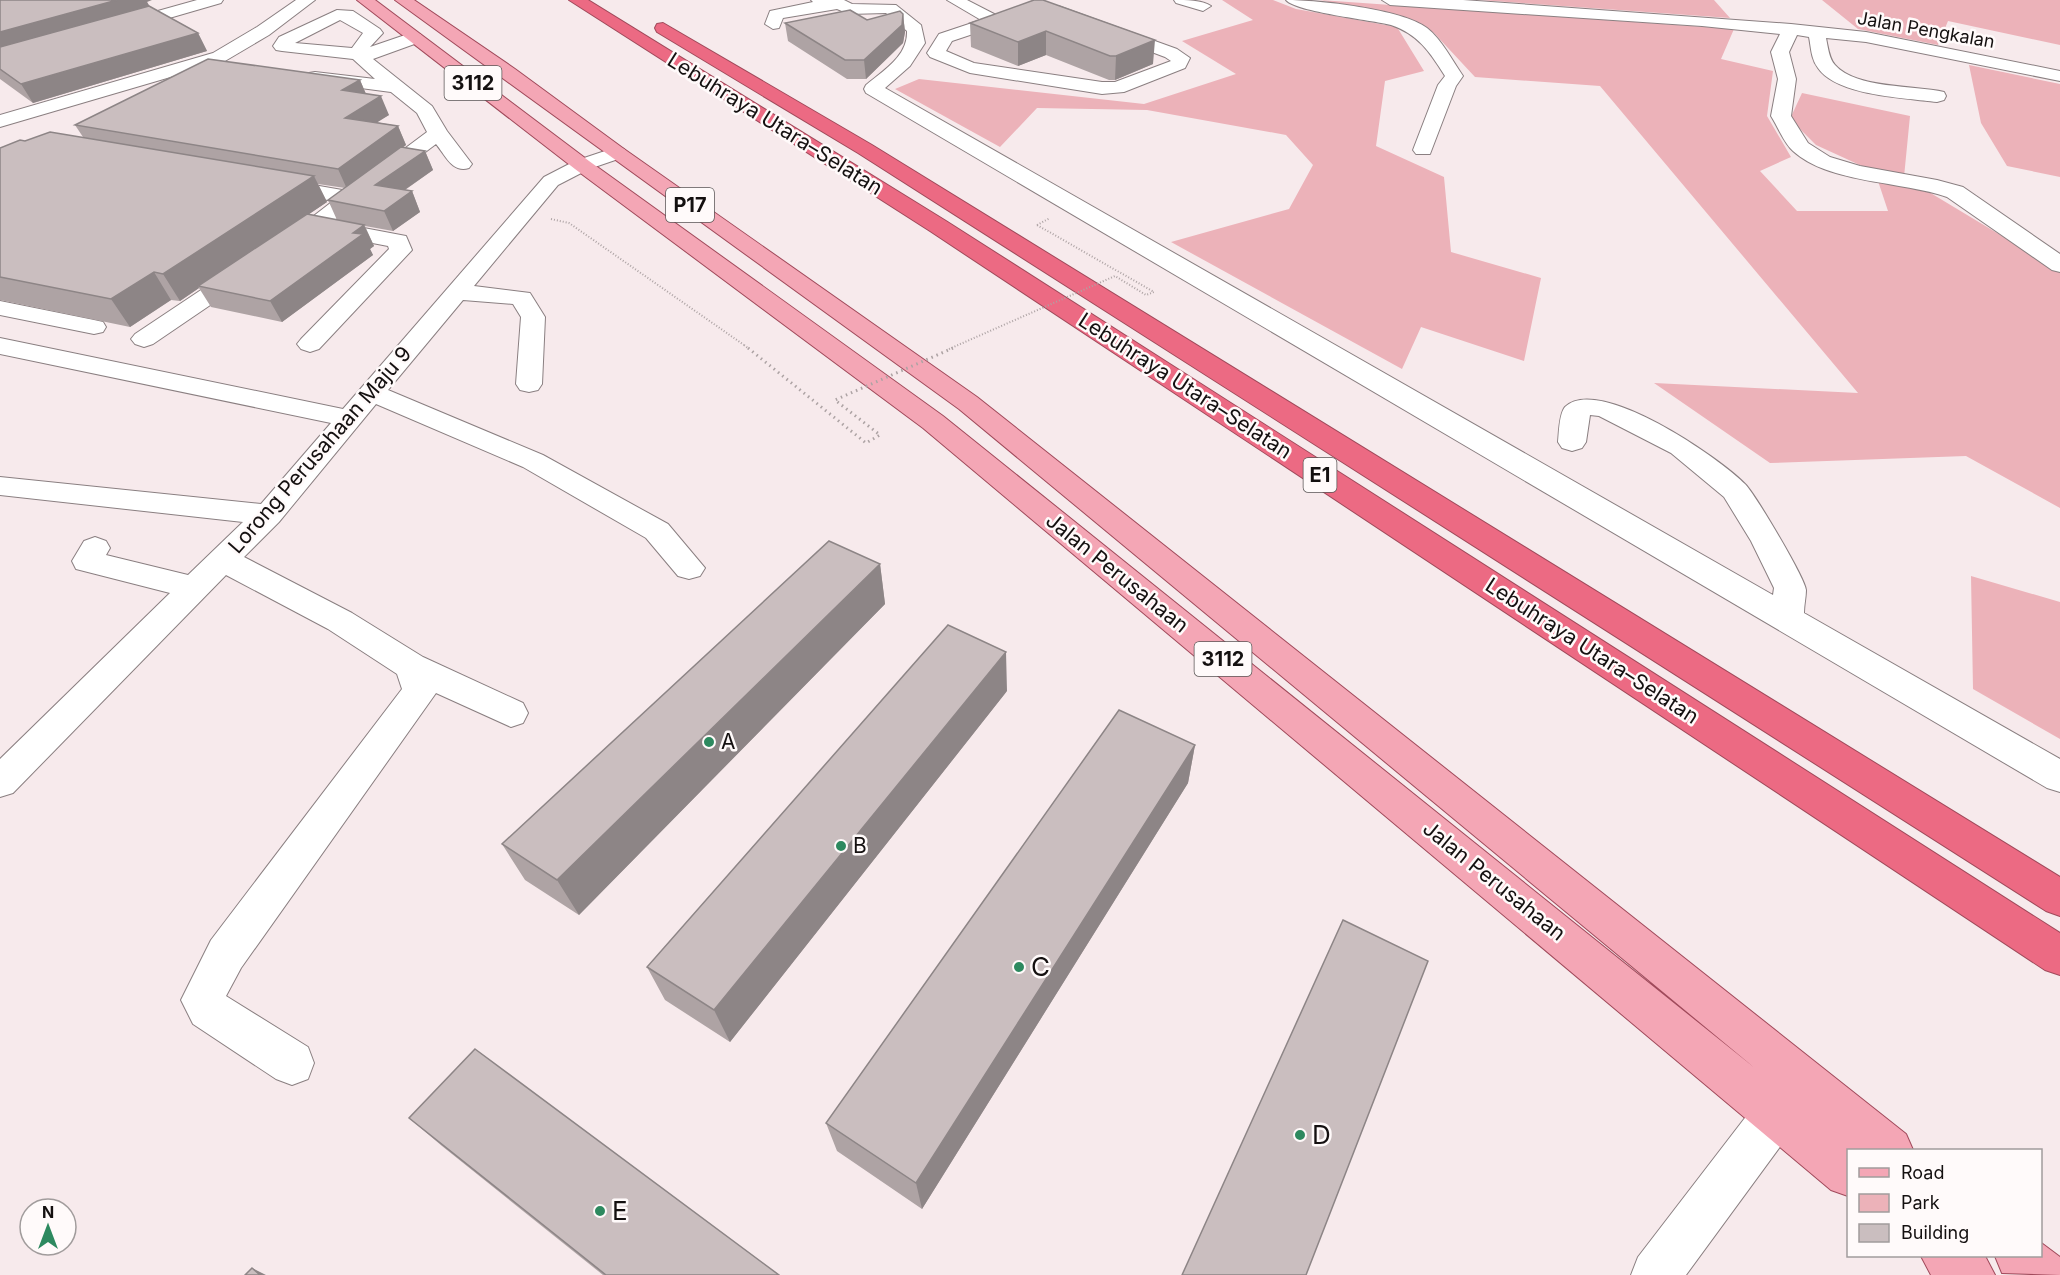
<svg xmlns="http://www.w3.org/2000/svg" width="2060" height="1275" font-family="Inter,sans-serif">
  <rect width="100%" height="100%" fill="#f7eaec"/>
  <path fill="#ecb2b9" d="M1222,0h51l23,9 101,18 27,44 -39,10 -9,65 68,31 7,75 90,26 -17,83 -103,-34 -19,42 -231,-127 118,-33 24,-44 -27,-30 -139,-25 -110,-2 -37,39 -105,-58 24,-10 225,25 92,-30 -54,-33 71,-21z
    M1320,0l414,29 -13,30 52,12 -6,45 24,41 -31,14 37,40h91l-13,-39 -59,-27 -26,-26 12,-26 108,23 -6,61 156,94v237l-94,-52 -196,7 -116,-80 204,10 -258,-307 -125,-9 -41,-44 -37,-15z
    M1479,0h235l16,18z
    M1822,0h238v45l-112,-24 -10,24 -80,-16z
    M1969,65l91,19v93l-53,-11 -26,-43z
    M1971,576l89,26v137l-87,-50z"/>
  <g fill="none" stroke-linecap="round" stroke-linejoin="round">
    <g stroke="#8a7f81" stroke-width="2">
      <path id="minor" d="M197,0h26l-2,3 -100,29 -6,-1 -2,-4 2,-4z
        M296,0h19l-46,35 -44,26 -225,66v-12l213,-62 44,-26z
        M811,0h33l8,4 44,1 25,20 4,18 -15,23 -25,22 888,507 1,-7 -23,-47 -27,-44 -53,-44 -72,-37 -9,-1 -4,27 -4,6 -10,3 -10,-3 -4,-6c1,-9 1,-28 7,-35 33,-33 155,51 180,77 10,10 60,94 61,106 0,7 -2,15 -2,23l256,146v33l-13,-4 -1181,-695 -2,-4 2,-4c18,-15 42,-29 41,-54l-21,-18 -37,1 -12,-5 -54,9 -4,10 -6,1 -8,-5 5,-13 43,-9z
        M947,0h20l29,15 26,-8 36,-1 119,43 13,9 -5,10 -61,24 -22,2 -132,-21 -40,-16 -3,-4 12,-19 42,-14zM1056,16l109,41 6,4 -56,21h-13l-128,-19 -28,-12 6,-10 72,-24z
        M1174,0c12,0 28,0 37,6l-8,5 -27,-8z
        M1286,0c32,0 116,9 141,28 15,12 25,32 36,48l-7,10 -26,68h-14l-3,-4 25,-65 7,-9c-15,-24 -27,-42 -54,-51 -19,-5 -95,-13 -105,-25z
        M1382,0h81l328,24 75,8 194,39v10l-194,-39 -40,-4c2,9 3,21 9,27 21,24 79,20 109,27l2,4 -2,4 -7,2c-31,-4 -100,-6 -119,-34 -7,-9 -7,-21 -9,-31l-12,-2 -8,17 7,27 -5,37 17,27 22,14 30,9 77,14 26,7 97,67v18l-8,-2 -105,-73c-44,-16 -118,-13 -154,-46 -9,-8 -15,-24 -22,-35l7,-37 -7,-27 9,-18 -78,-8 -312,-21z
        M337,10l16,1 27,18 3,4 -13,14 38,-13h12l3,4 -3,4 -47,17 59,47 15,25 25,33 -3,4c-17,5 -23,-12 -33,-24l-104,78 74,14 6,14 -93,99 -9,3 -9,-3 -4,-5 4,-5 88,-90 -1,-3 -83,-16 -3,-5 31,-24 -54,-10 -7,-2 -4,-4 4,-4 7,-2 69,12 79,-59 -10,-19 -26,-21 -76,-10 -6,-1 -3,-4 3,-4 6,-1 60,7 -22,-20 -71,-8 -6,-1 -3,-4 6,-9zM340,20l23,13 -11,15 -57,-5z
        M617,147l7,2 3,4 -3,4 -35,12 -31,16 -84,101 56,7 15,24 -3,67 -4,6 -9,2 -9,-2 -4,-6 5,-67 -8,-13 -50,-4 -75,90 155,65 125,69 37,44 -5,8 -11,3 -11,-3 -32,-38 -123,-71 -147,-63 -97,118 -35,35 108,56 71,44 100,46 5,10 -5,10 -12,4 -75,-34 -195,275 -15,28 82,51 6,16 -6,16 -16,6 -16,-6 -83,-55 -12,-24 30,-60 191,-251 -5,-15 -69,-45 -102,-54 -213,218 -13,4v-38l170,-166 -94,-24 -4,-8 12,-20 11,-4 11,4 4,7 -4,7 82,20 55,-53 -243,-27v-18l261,27 70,-81 -331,-69v-16l343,71 201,-232 31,-16z
        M242,266l8,2 4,5 -4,5 -97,66 -9,3 -9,-3 -4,-5 4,-5 99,-66z
        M0,301l94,19 9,2 3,5 -3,5 -9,2 -94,-19z
        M1777,1090l16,7 7,16 -7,16 -107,146h-55l7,-18 123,-160z"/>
    </g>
    <g stroke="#a04a5b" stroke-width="2">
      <path id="major" d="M357,0h18l214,161 354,255 813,653 -797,-660 -564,-409h19l101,69 109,80 353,248 929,737 7,16h-65v46l-17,-6 -908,-762 -348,-259z
        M2040,1242l20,15v18l-58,-2 -7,-17h45z
        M1921,1256h64l10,19h-64z"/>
    </g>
    <g stroke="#a04a5b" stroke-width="2">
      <path id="highway" d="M569,0h19l358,221 1114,712v42l-15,-5 -1115,-739z
        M663,23l209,122 1188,732v39l-14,-5 -1188,-758 -201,-121 -2,-4 2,-4z"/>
    </g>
    <path stroke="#ada3a4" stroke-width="2" stroke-dasharray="1 2" stroke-linecap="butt" d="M551,219l18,4 175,122
      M1037,225l13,-7"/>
    <use href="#minor" fill="#fff" fill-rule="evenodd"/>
    <use href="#major" fill="#f4a6b5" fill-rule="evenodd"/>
    <use href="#highway" fill="#ec6a83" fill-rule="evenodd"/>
    <path stroke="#ada3a4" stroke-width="2" stroke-dasharray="1 2" stroke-linecap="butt" d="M744,345l5,4
      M949,349l166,-73 31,19 8,-3 -117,-67"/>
    <path stroke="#ada3a4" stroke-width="3" stroke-dasharray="1.5 4" stroke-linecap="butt" d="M748,348l118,95 14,-8 -45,-35 118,-52"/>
  </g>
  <path fill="#aea3a4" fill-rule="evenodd" d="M0,0l147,2 2,4 49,27 9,18 -174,52 -33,-24z
    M1034,0l119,64 -38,16h-6l-63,-25 -28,11 -47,-19 -1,-24z
    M903,14l2,18 -2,11 -37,36h-19l-59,-38 -3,-18 82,-3z
    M360,80l6,14 23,21 -13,7 22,4 8,19 -3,2 22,4 8,19 -28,20 7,1 8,21 -27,19 -28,-5 9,20 -4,3 3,6 -91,67 -71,-15 -12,-19 -19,13 -9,-1 -41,27 -130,-27v-152l25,-7 58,-4 -8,-12zM318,184l27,4 -17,12 9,20 -28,-6 18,-12z
    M880,564l5,40 -306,311 -54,-35 -23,-36z
    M1007,691l-277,351 -65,-42 -18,-33z
    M1195,745l-7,38 -266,426 -85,-58 -11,-28z
    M409,1118l370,157h-176l-161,-129z"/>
  <path fill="#8d8586" d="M117,0h35l-5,2 5,8 -152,43v-21z
    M903,14l2,18 -2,11 -37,36 -2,-19z
    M1046,31v24l-28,11v-24z
    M198,33l9,18 -174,52 -12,-19z
    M1155,40l-2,24 -38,16 1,-24z
    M360,80l8,19 -26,-9z
    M381,96l8,19 -35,22 -9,-19z
    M398,126l8,19 -59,44 -9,-20z
    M425,151l8,19 -50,35 -8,-20z
    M314,176l13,26 -126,85 -3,-1 1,2 -19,13 -17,-27z
    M412,191l8,21 -27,19 -9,-20z
    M364,225l10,21 -4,3 3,6 -91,67 -12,-21 83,-68z
    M154,272l17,28 -41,27 -19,-28z
    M880,564l5,40 -306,311 -22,-35z
    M1006,652l1,39 -277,351 -16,-32z
    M1195,745l-7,38 -266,426 -6,-26z
    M252,1268l14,7h-6z"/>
  <path fill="#cabebf" stroke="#8d8586" stroke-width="1.5" d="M0,0h117l-117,32z
    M1034,0h9l112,40 -39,16h-6l-64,-25 -28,11 -48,-19z
    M149,6l49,27 -177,51 -21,-15v-22z
    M850,10l17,10 33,-9 3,3 -1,11 -38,35h-19l-60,-37z
    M208,59l152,21 -18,10 39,6 -36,22 53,8 -60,43 -263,-44z
    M50,132l264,44 -151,98 -9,-2 -43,27 -111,-22v-129l20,-8 5,1z
    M401,147l24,4 -50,34 37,6 -28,20 -56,-11z
    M307,214l57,11 -11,8 10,1 -93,67 -72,-15z
    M829,541l51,23 -323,316 -55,-36z
    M948,625l58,27 -292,358 -67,-43z
    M1119,710l76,35 -279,438 -90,-60z
    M1343,920l85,41 -122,314h-124z
    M475,1049l304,226h-173l-197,-157z
    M252,1268l8,7h-15z"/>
  <g fill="#2d895f" stroke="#fffafa" stroke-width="2">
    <circle cx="709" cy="742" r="6"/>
    <circle cx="841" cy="846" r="6"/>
    <circle cx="1019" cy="967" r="6"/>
    <circle cx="1300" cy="1135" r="6"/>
    <circle cx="600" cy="1211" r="6"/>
  </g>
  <g text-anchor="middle" stroke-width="5" stroke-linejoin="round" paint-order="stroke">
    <g font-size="18" fill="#141010" stroke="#fffafa">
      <text transform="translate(1926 30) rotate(10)" y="6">Jalan Pengkalan</text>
    </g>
    <g fill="#fffafa" stroke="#5a5656" stroke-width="1.5">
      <rect x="444.5" y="66" width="57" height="34" rx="4.5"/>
      <rect x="666" y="188" width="48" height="34" rx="4.5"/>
      <rect x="1303.5" y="458" width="33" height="34" rx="4.5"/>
      <rect x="1194.5" y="642" width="57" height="34" rx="4.5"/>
    </g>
    <g font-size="20" font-weight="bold" fill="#141010">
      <text x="473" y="90">3112</text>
      <text x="690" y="212">P17</text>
      <text x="1320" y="482">E1</text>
      <text x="1223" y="666">3112</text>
    </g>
    <g font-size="21" fill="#141010" stroke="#fffafa">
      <text transform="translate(775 124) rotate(32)" y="7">Lebuhraya Utara–Selatan</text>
      <text transform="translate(1185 386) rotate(33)" y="7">Lebuhraya Utara–Selatan</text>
      <text transform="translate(320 450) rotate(-49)" y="7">Lorong Perusahaan Maju 9</text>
      <text transform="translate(1117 573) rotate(39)" y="7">Jalan Perusahaan</text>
      <text transform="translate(1592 651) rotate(33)" y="7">Lebuhraya Utara–Selatan</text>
      <text transform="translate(1494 881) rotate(39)" y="7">Jalan Perusahaan</text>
    </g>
    <g font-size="21" fill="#141010" stroke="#fffafa" text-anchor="start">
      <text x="721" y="749">A</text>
      <text x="853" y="853">B</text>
    </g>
    <g font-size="26" fill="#141010" stroke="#fffafa" text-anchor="start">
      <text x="1031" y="976">C</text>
      <text x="1312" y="1144">D</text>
      <text x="612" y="1220">E</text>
    </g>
  </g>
  <rect x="1847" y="1149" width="195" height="108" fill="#fffafa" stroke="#a19c9c" stroke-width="1.5"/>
  <rect x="1859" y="1168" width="30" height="9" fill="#f4a6b5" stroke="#a19c9c" stroke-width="1.5"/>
  <text x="1901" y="1179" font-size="18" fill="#141010">Road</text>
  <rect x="1859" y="1194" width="30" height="18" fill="#ecb2b9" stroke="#a19c9c" stroke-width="1.5"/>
  <text x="1901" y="1209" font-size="18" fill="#141010">Park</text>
  <rect x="1859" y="1224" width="30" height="18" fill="#cabebf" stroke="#a19c9c" stroke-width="1.5"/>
  <text x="1901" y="1239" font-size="18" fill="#141010">Building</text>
  <g transform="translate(48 1227)"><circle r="28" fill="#fffafa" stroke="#a19c9c" stroke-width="1.5"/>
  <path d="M0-4.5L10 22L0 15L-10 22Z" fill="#2d895f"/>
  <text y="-9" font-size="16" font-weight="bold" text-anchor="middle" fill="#141010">N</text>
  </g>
</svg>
